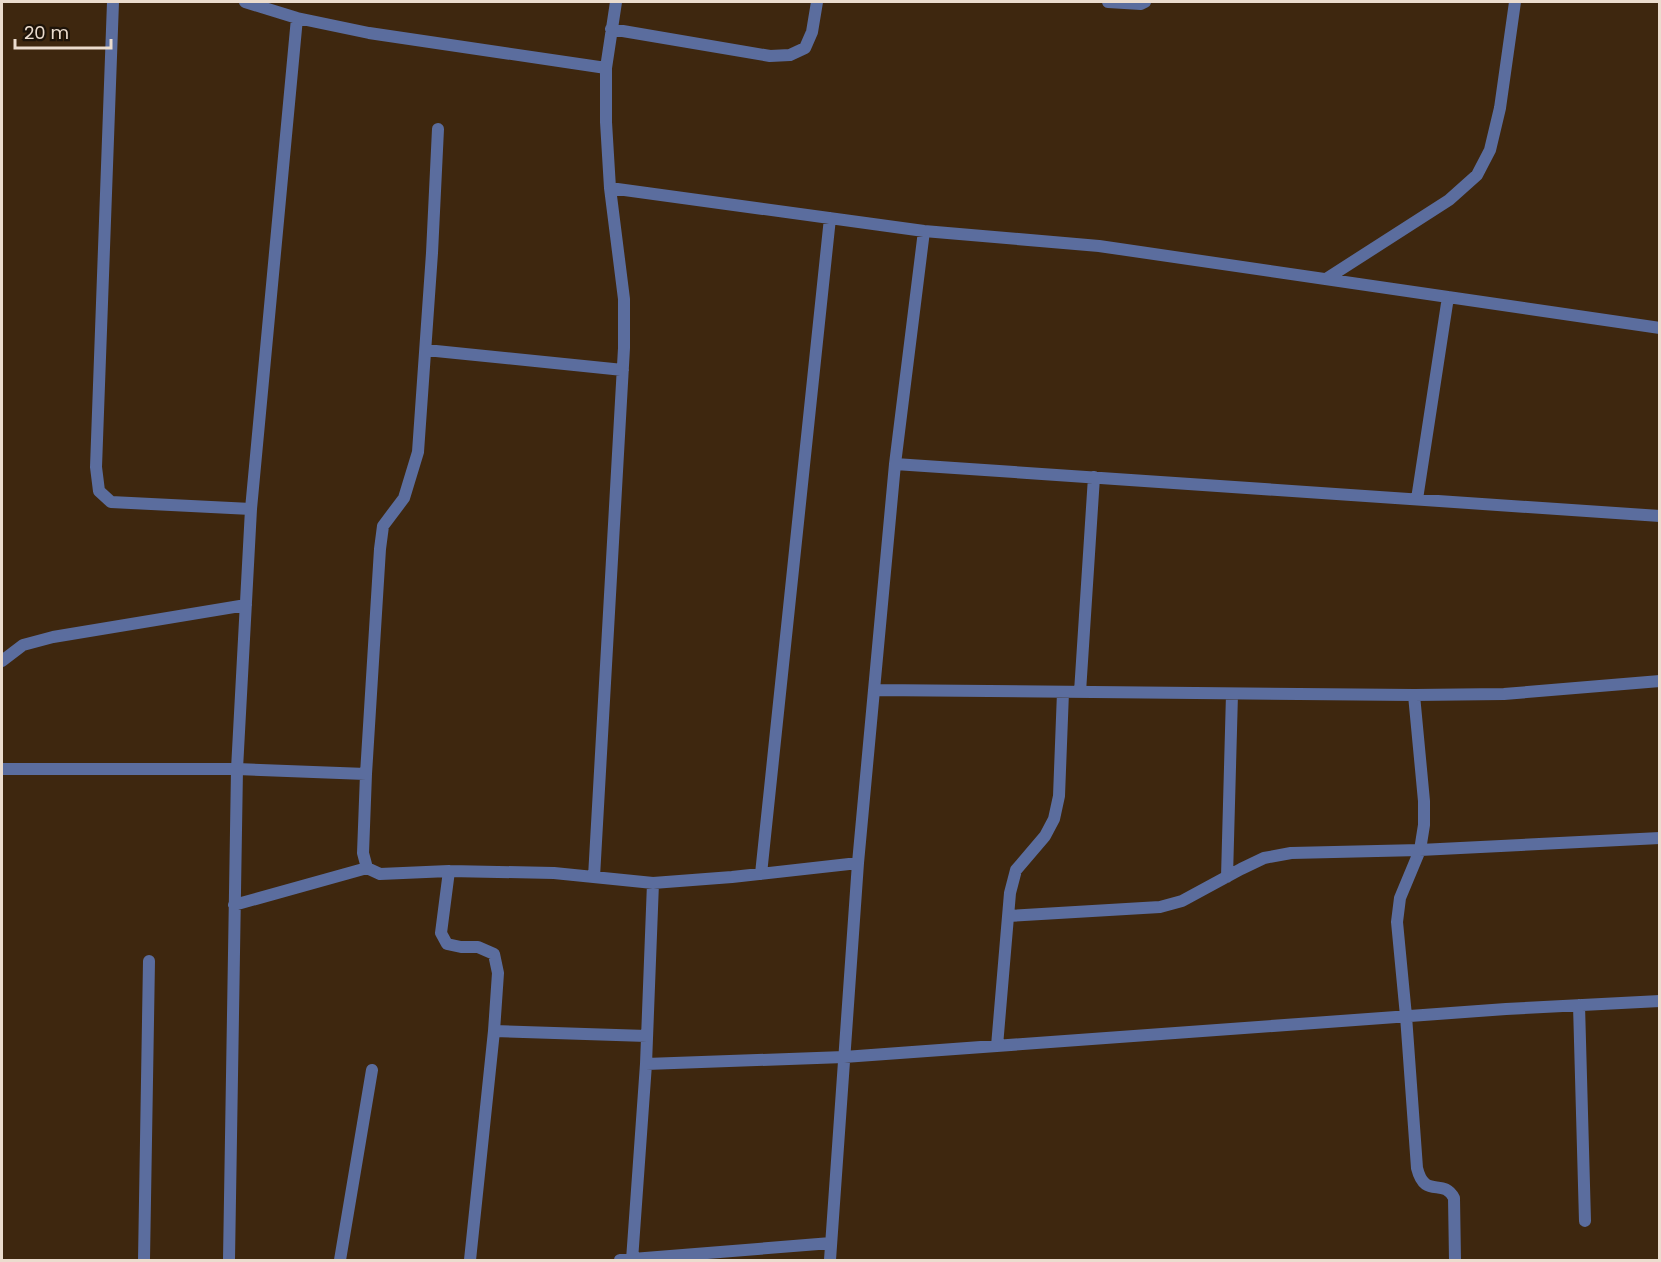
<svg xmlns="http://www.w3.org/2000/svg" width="1661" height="1262" font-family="Poppins,sans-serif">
  <rect width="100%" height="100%" fill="#3e270f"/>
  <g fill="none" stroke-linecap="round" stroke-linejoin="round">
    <path stroke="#5b6d9e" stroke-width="12" d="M113,2l-17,465 3,24 12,11 140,7
      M245,2l52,16 72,15 237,35
      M1108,2l33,2 4,-2
      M611,29l159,27 20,-1 15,-7 7,-16 5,-30
      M438,129l-6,124 -14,199 -14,46 -21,28 -3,23 -14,225 -3,79 4,15 13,6 69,-3 105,2 99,10 79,-6 126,-14
      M610,188l314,43 175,15 561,82
      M1326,279l123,-79 28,-25 13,-25 10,-42 15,-106
      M426,350l197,20
      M895,464l765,52
      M1417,499l31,-202
      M2,661l21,-16 30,-8 193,-32
      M874,690l540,5 90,-1 156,-13
      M1080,692l14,-215
      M1414,695l10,106v24l-4,25 -20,48 -3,24 9,94 11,152c8,32 26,9 37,30l1,62
      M2,769h235l129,5
      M449,871l-8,62 6,11 14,3h17l16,7 4,19 -4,58 -24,229
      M761,874l69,-656
      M594,877l30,-529v-49l-14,-111 -4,-66v-54l10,-66
      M1227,877l5,-183
      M234,905l133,-37
      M1008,916l152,-9 22,-6 59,-32 23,-11 27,-5 129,-3 240,-12
      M1579,1005l6,216
      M494,1031l153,5
      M997,1046l13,-153 6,-23 29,-34 9,-17 5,-23 4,-104
      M646,1064l198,-7 662,-48 154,-8
      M144,1260l5,-299
      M229,1260l8,-491 14,-260 46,-491
      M340,1260l32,-190
      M620,1260l211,-17
      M632,1260l14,-196 7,-181
      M830,1260l28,-397 16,-173 21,-226 29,-233"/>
  </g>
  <rect width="1661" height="1262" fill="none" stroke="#ebdcce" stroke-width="6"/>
  <path d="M15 39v9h96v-9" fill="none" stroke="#ebdcce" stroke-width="3"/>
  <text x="24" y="39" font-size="18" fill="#ebdcce" stroke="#1d1309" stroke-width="4.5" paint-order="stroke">20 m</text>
</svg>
